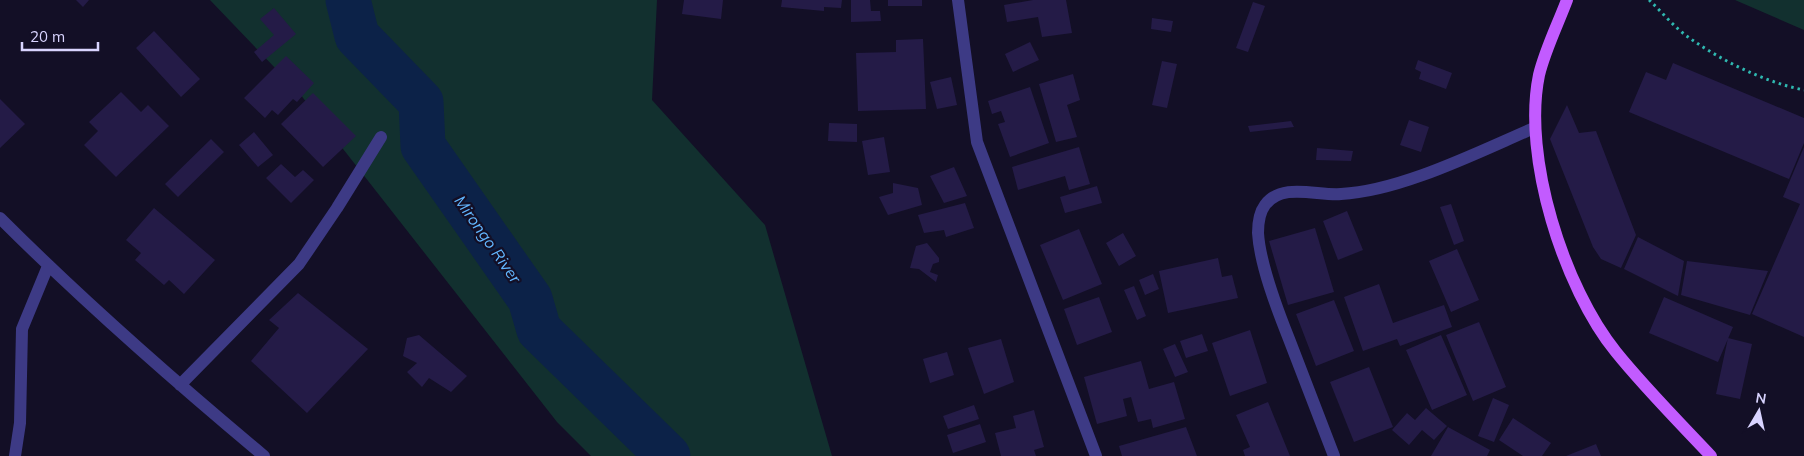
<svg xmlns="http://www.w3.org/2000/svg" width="1804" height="456" font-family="Mulish,sans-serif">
  <rect width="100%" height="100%" fill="#130f26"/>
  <path fill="#12302f" d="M210,0h447l-5,100 113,125 67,231h-241l-34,-34 -257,-328z
    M1735,0h69v30z"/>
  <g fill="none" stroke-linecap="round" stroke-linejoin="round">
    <path stroke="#0c2248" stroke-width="45" d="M348,0l9,36 64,66 2,44 107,153 9,31 129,126"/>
  </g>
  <path fill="#241b47" d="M76,0h13l-6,7z
    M684,0h39l-2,19 -39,-5z
    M782,0h60l-1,8 -17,-1v4l-43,-4z
    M851,0h19l1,11h9l1,10 -30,1z
    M888,0h34v6h-34z
    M1033,0h33l6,33 -30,4 -4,-20 -31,5 -3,-17z
    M1253,2l12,4 -17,46 -12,-4z
    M274,8l22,26 -34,28 -8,-10 20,-17 -14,-16z
    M1152,18l21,3 -2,11 -20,-3z
    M154,31l46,48 -19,18 -45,-49z
    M923,39l3,70 -68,2 -2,-58 40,-1v-12z
    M1030,42l9,18 -26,12 -8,-18z
    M286,56l28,27 -17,19 -4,-3 -15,16 -6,-5 -7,8 -21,-20z
    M1418,60l34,13 -6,16 -27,-10 2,-7 -6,-3z
    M1162,61l15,3 -10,44 -15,-3z
    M1673,63l131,55v25l-15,36 -160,-67 17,-40 20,8z
    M1073,74l7,26 -13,5 10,32 -21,5 -17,-58z
    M951,77l6,28 -20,4 -7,-27z
    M1030,87l19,56 -39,14 -12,-33 7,-2 -4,-11 -9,3 -4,-13z
    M121,92l20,20 7,-7 21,21 -53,51 -32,-32 14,-14 -9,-9z
    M313,93l43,43 -33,31 -42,-43z
    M0,99l25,25 -25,24z
    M1567,105l12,28 17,-2 40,104 -15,33 -20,-9 -8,-12 -43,-108z
    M1409,120l20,7 -8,25 -21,-7z
    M1291,121l3,6 -44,5 -2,-6z
    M829,123l28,1v18l-29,-1z
    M254,132l19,23 -15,12 -19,-22z
    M884,137l6,35 -22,3 -6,-34z
    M211,139l13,13 -46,45 -13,-13z
    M1079,147l11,37 -21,6 -4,-14 -47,14 -6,-23z
    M1804,147v190l-52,-23 48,-110 -17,-7z
    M1317,148l36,3 -2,10 -35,-1z
    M281,164l14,13 8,-7 11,10 -23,23 -25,-25z
    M954,167l13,29 -23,7 -14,-27z
    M893,183l25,5 4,17 -34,10 -9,-18 14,-4z
    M1097,186l5,17 -37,10 -5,-16z
    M965,203l9,25 -28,9 -2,-7 -20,3 -6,-18z
    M1451,204l13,37 -10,4 -14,-38z
    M154,208l61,52 -31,34 -15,-14 -5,5 -29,-25 6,-7 -15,-13z
    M1347,211l16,39 -25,10 -15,-39z
    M1315,228l19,64 -46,13 -19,-64z
    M1079,229l23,55 -39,16 -23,-55z
    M1123,233l13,23 -17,10 -13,-23z
    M1638,237l46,24 -6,35 -54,-27z
    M927,243l12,15v4l-6,2 -3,8 8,3 -2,7 -17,-13 -9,-1 6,-22z
    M1457,249l22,51 -28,12 -22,-51z
    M1218,258l4,19 10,-2 6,23 -70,15 -9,-42z
    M1687,261l81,10 -18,44 -69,-20z
    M1153,274l6,15 -14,6 -6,-15z
    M1379,284l14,39 51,-18 8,22 -52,19 -3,-7 -34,12 -19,-54z
    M1134,286l12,30 -9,4 -13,-30z
    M298,293l70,56 -61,64 -56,-52 28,-33 -10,-8z
    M1099,297l13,35 -35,13 -13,-36z
    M1664,297l69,30 -15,35 -69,-29z
    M1334,300l20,51 -38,15 -20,-52z
    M1479,322l27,65 -33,14 -27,-66z
    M1250,330l17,53 -37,13 -18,-53z
    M1202,334l6,17 -22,7 -6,-17z
    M419,335l48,41 -16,16 -22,-14 -7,9 -15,-15 10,-9 -14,-7 4,-18z
    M1441,335l26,60 -35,15 -26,-60z
    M1728,338l24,6 -12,55 -24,-5z
    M1001,339l13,43 -30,12 -16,-46z
    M1175,344l13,28 -13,5 -12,-28z
    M947,352l7,23 -24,8 -7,-24z
    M1141,361l8,28 25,-7 11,37 -32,9 -2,-9 -13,3 -7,-25 -8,2 4,17 -30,8 -13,-47z
    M1369,367l24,60 -39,15 -24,-60z
    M1493,398l16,7 -15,37 -16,-6z
    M1268,402l22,54h-45l-2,-6 7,-3 -14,-32z
    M974,405l5,14 -31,10 -5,-13z
    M1426,408l21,18 -13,14 -12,-10 -13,15 -17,-15 15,-17 8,7z
    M1034,410l10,37 -10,3 2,6h-35l-6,-23 21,-5 -3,-12z
    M1513,418l38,25 -9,13h-19l-24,-16z
    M980,424l6,18 -33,11 -6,-18z
    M1186,427l11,29h-75l-3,-10z
    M1448,427l42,23 -3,6h-56z
    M1596,444l5,12h-35z"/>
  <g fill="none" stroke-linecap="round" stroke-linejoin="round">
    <path stroke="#2fb8b0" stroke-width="3" stroke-dasharray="2.5 4" stroke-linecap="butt" d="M1649,0c13,12 25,27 39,37 34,24 76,45 116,53"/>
    <path stroke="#3d3a85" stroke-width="12" d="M958,0l19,142 119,314
      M0,218c84,84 173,162 264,238
      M180,385l119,-121 38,-56 44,-71
      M15,456l5,-33 2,-94 26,-63
      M1334,456c-15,-39 -30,-78 -45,-117 -12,-30 -29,-74 -31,-106 0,-10 1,-20 7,-28 17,-23 52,-9 76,-11 60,-3 137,-42 193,-66"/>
    <path stroke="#c25bff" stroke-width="12" d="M1567,0c-9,24 -22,50 -28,75 -17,82 25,213 77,277 29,36 63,70 95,104"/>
  </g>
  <g text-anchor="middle" stroke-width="4.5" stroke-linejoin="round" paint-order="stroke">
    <g font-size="16" font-style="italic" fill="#62b6ff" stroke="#130f26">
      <text transform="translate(488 239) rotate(55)" y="6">Mirongo River</text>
    </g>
  </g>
  <g transform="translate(1759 411) rotate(9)" stroke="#130f26" stroke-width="4" paint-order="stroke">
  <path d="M0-4L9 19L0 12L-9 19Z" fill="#d9d4ff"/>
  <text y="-8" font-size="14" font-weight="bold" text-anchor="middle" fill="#d9d4ff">N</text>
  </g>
  <path d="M22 42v8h76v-8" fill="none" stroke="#d9d4ff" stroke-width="2.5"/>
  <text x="30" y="42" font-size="15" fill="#d9d4ff" stroke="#130f26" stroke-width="4" paint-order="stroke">20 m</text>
</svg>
